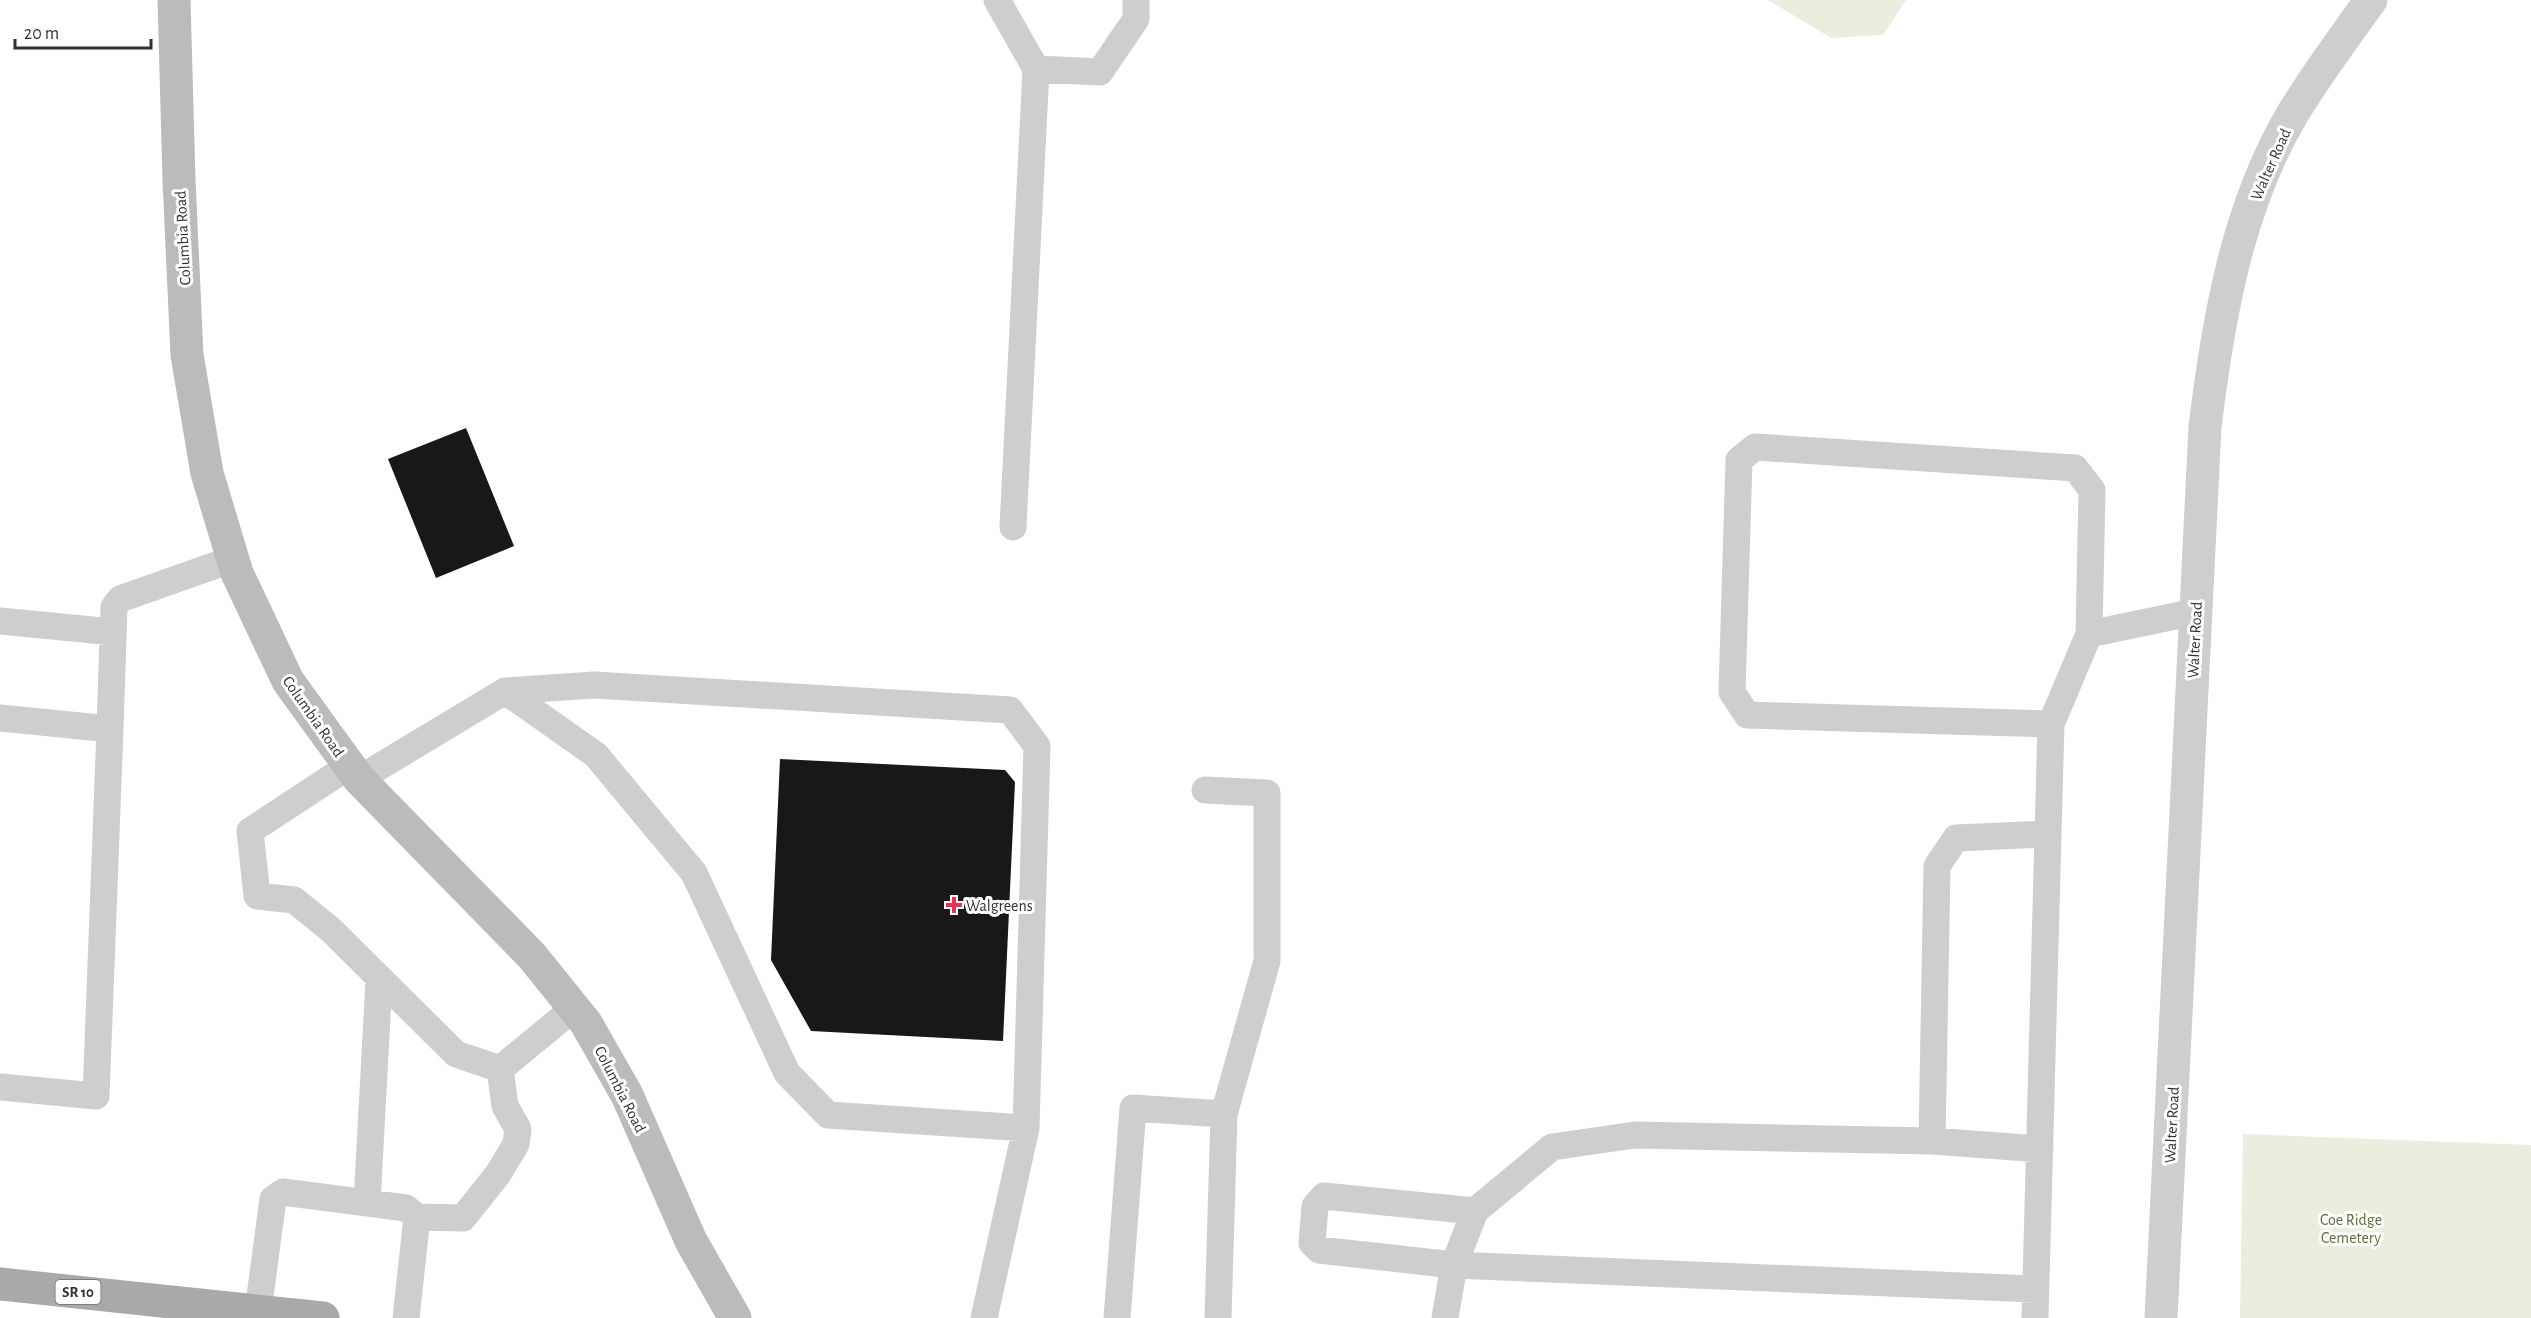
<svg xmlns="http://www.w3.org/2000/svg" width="2531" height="1318" font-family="'Alegreya Sans',sans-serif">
  <rect width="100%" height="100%" fill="#fff"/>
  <path fill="#e9eedf" d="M1768,0h138l-23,35 -52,3z
    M2243,1134l288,11v173h-291z"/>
  <path fill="#181818" d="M466,428l48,118 -78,32 -48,-119z
    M780,759l225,11 10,12 -12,259 -192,-10 -40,-71z"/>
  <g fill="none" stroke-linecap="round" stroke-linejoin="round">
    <path stroke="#cecece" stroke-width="27" d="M997,0l39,69 64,3 36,-53v-19
      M1013,527l23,-458
      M0,621l113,11
      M505,691l91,64 98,118 93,200 41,42 198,13
      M0,718l110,11 -14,367 -96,-9
      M2051,724l-304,-9 -15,-23 7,-232 16,-13 320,21 17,22 -3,144
      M110,729l4,-122 6,-8 113,-40
      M349,766l-99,65 7,65 37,4 36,29 126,125 44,15 74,-61
      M359,779l146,-88 89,-6 416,25 27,36 -11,382 -42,190
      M1205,790l62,3v168l-43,153
      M2048,834l3,-110 38,-90 106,-22
      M1932,1141l5,-275 19,-28 92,-4 -13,484
      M367,1203l12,-223
      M1475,1211l-151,-15 -9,10 -3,37 7,7 135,15 581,24
      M417,1217l46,1 35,-44 18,-30 2,-15 -13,-23 -5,-37
      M258,1311l15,-112 10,-7 123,16 11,9 -11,101
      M1117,1318l16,-210 91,6 -6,204
      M1445,1318l9,-53 21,-54 77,-64 83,-12 297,6 108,8"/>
    <path stroke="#cecece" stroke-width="33" d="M2161,1318l44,-891c13,-107 32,-220 88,-314 24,-39 51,-76 78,-113"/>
    <path stroke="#bbb" stroke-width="33" d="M174,0l5,180 8,175 20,118 30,100 51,108 71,98 173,177 54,67 41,72 64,146 44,77"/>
    <path stroke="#a9a9a9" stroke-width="33" d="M0,1284l323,34"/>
  </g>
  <path fill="#ec2f55" stroke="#fff" stroke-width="2" d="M951 896h6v6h6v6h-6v6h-6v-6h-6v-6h6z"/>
  <g text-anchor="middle" stroke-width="6" stroke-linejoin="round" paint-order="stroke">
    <rect fill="#fff" stroke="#6f6f6f" stroke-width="1.5" x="55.5" y="1280" width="45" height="24" rx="4.5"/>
    <g font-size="15" font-weight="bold" fill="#313131">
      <text x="78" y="1297">SR 10</text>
    </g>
    <g font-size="16" fill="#313131" stroke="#fff">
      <text transform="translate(2270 164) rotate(-66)" y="6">Walter Road</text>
      <text transform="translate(182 238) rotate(-93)" y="6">Columbia Road</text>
      <text transform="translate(2194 640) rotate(-87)" y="6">Walter Road</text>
      <text transform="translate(314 716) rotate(55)" y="6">Columbia Road</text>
      <text transform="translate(621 1089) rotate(63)" y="6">Columbia Road</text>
      <text transform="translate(2171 1125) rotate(-87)" y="6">Walter Road</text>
    </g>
    <g font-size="16" fill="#313131" stroke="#fff" text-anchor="start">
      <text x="966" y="911">Walgreens</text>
    </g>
    <g font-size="16" fill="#5a6f3c" stroke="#fff">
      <text x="2351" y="1225">Coe Ridge<tspan x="2351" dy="18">Cemetery</tspan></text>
    </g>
  </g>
  <path d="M15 39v9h136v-9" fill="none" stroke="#313131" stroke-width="3"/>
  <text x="24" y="39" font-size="18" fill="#313131" stroke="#ffffff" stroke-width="4.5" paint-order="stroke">20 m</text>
</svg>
